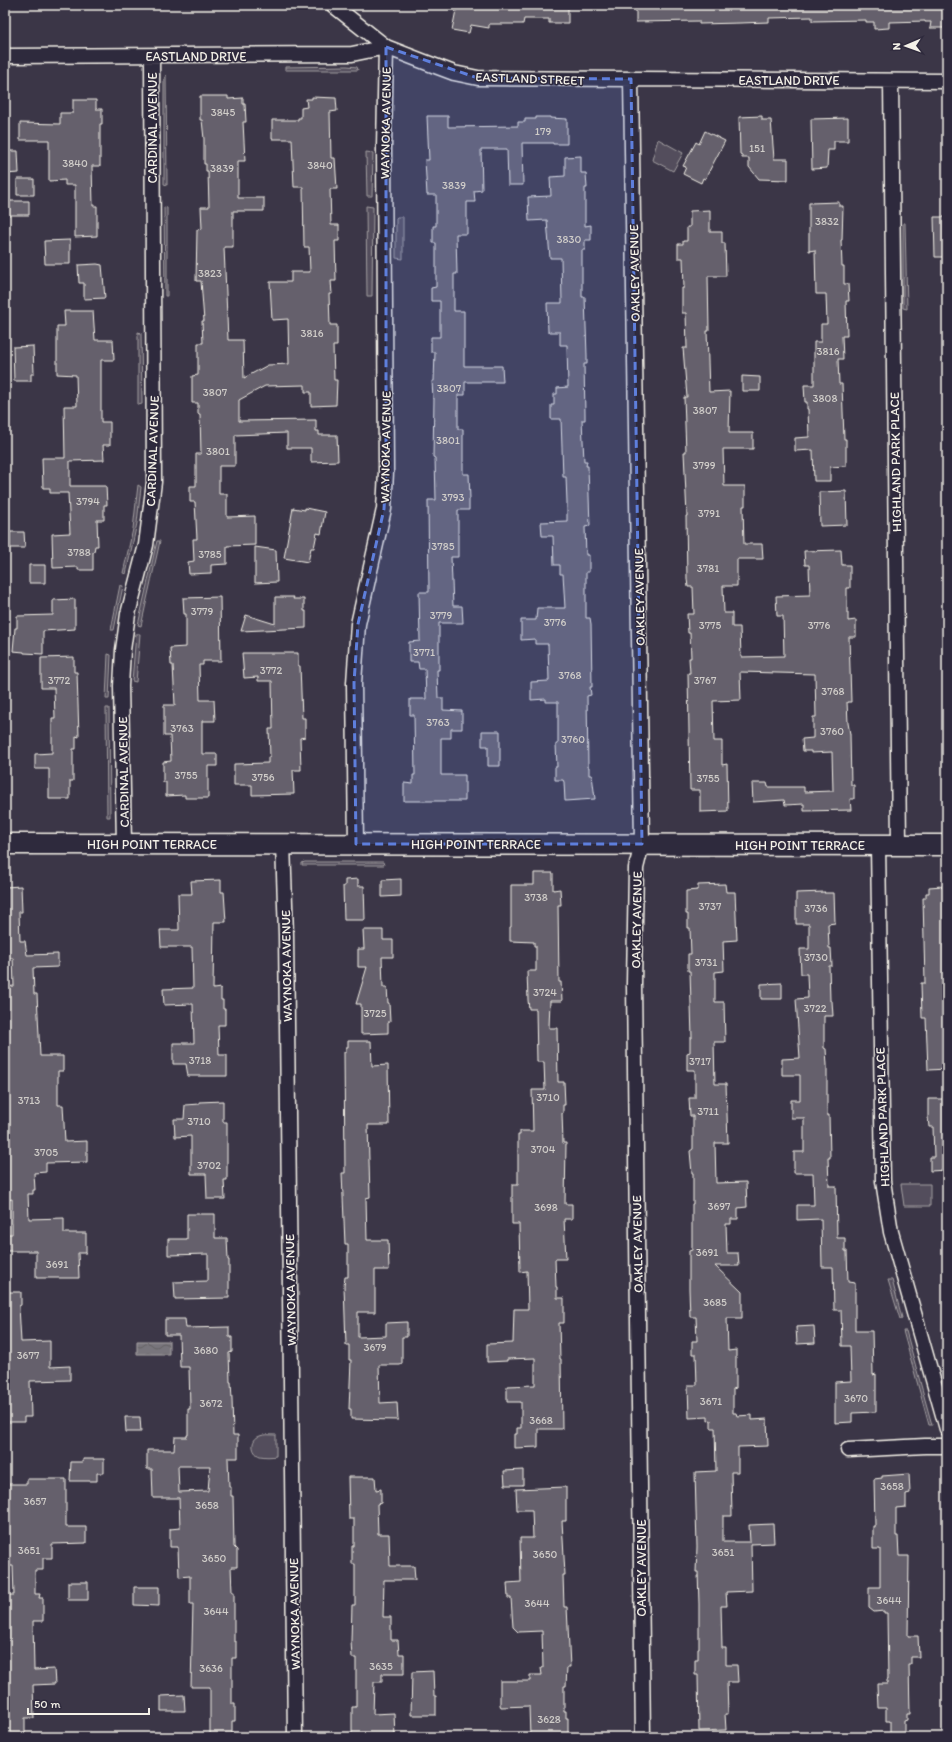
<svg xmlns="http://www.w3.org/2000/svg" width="952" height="1742" font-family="Itim,sans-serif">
  <defs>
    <pattern id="water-waves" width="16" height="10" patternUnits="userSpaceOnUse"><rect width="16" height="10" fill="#78747b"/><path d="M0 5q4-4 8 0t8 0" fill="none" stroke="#636063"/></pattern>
  </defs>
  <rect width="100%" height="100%" fill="#3b3647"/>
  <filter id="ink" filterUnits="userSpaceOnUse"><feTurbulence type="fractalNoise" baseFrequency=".025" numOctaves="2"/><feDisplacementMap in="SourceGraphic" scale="8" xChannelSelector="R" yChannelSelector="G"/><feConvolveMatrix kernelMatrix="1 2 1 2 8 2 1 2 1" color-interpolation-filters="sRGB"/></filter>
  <g filter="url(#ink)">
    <path fill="#534e5c" stroke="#a4a0a2" d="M347,66l10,1 1,3h-73v-3z
      M166,75l1,110 -3,-1v-104z
      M658,139l25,14 -10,18 -21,-11z
      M366,152l7,1 -1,43h-5z
      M366,206l7,1 -1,89h-5z
      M164,207l3,1v88h-2z
      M397,217h6v42l-7,-1v-40z
      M903,223h2l2,86 -4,-1z
      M138,332l3,1 1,71 -4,1z
      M138,485l3,2 -4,36 -11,51 -3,-1 10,-44z
      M157,541h3l-19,85 -3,-1z
      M120,585l3,1 -9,44h-3z
      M136,634h4l-4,48 -4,-1z
      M108,654l3,1 -2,44h-3z
      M106,708h3l1,109h-3z
      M305,862h78l1,3h-82v-2z
      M901,1184h29v22h-26z
      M888,1280h4l10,38 -2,1z
      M903,1331h3l26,94h-3z
      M276,1435v21c-5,1 -11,1 -16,0 -9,-3 -10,-17 0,-20 4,-2 11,-1 16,-1z"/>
    <path fill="url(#water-waves)" stroke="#aaa6a7" d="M137,1341h32v13h-32z"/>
    <path fill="#65616c" stroke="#f4f1e8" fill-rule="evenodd" d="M457,5h111v18h-19v-4h-25l-1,5h-34v4l-18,-3 -2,8 -17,-3z
      M636,5h311v23h-17l1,-6h-6v-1l-36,1v6l-15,1v-7h-8v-2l-54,1v-4l-43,1v4l-29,1 -41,1v-3l-63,1z
      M200,96h28v3l15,-1v6h2l1,18h-3l2,39h-7v37h26v13h-31v36h-9l4,93h15l1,38 24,-13 21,-1 -1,-45 -16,1 -2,-38h21v-10h19l-1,-25h-5l-1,-60h-9l-2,-48h-20v-19h26v-2h3v-10l6,-1 -1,-8h6v-2l24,1 1,13 -7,1 1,46h4l2,31h-7l1,36h8v16h-4l1,40h-5l1,13h-3l1,31h7v21h-4l1,34h3l-1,25 -25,1v-14h-6v-7l-40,1 -26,14v21l77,-1v11h3v4h18l1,26 -27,1v-14h-24v-15l-52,2v31h-16v28h8v23l28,-1v29l-28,1v18l-16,1v8l-22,1 -1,-12 6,-1 -1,-22h4l-2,-37h-5v-16h6v-32h5l-1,-40h-2v-11h-6v-27l6,-1v-32h5l-1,-22h2l-3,-40h-5l1,-51 5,-1 -1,-22h8l-1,-36h-2v-7h-2v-25l-2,-19h-2z
      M73,100h23v9h6v15h-2v42h-8l1,40h4v30l-22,1v-52h-10v-5l-16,1v-41h-29v-17l40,1v-11h13z
      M427,116h21v11l70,-1v-4h7v-3h11v-2h14v1l17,1v25h-14v-1h-31l1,42h-15l-1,-36h-26l1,41 -8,1 1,11h-8v32h-11l1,40h-3v37h10v55h38l1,16h-38v13h-7v34h5v45h6l1,25h-1v11h-11v47h-7l2,49h9l1,17h-24v47h-2l1,28h5v12l19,1v18h-11v9h-10v37h24v26h-61v-18l9,1v-9h2l-1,-60h-4v-16h16l-1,-30h-6l-1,-7h-9v-20l11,-1 -1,-49h10l-1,-92h8l-1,-42 -2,-1 1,-59h-1l-1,-17h2l1,-29h-4v-15h9v-36h-9v-13l5,-1v-44h-3v-17h3v-31h-9l-2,-35h4z
      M762,116v4h9l3,39h14v21l-29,-1 -10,-12v-9h-7v-3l-2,-1 -1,-37z
      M848,118v23h-14v9h-6l-1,18 -15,1 -1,-50z
      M705,131l20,10 -20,38 -2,-1 -2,5 -18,-9 3,-7 -3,-1 13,-24 3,2z
      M5,151h13l1,22 -14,1z
      M581,156v17h5l1,15h-2v38l6,-1v15h-6v10h-3v47h3l2,59v8h-3l1,50v6h-3l2,41h3l-1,5h2l2,60 -5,1 1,28h3v17h-3v46h4l1,6 1,63h-2l1,8 -4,1 1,71h1v8h3l3,24 -30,2 -1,-19 -1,-2h-8v-13h2l-1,-23h2v-42h-12v-3l-15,1v-18l18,-1 -1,-37h-13v-5l-14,1v-20h15l1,-12h28l-2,-34h-3v-9h-6l-1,-29h-11l-1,-14 26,-1v-19l-1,-25h-3l-2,-58h-10v-14h3v-11h3v-6l11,-1 -1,-42h-7v-13h-12l-1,-29h15l-1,-45h-11l-3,-38 -18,1 -1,-24 23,-1 -1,-19 15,-1v-19z
      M17,179h17v16h-17z
      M8,201h21v14h-21z
      M839,202v4h4l-1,34h-1l1,26h2v18h4l1,17h-3l1,35h-5l1,23h-5l1,25h3l2,55h2v27l-16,1v14h-16l-1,-31 -18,1v-13l14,-1 -1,-28h-1v-7h-2l-1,-17h10v-43h7v-18h6l-1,-30h-10l-1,-44 -6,1v-48z
      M710,210v22h12v11h3l1,33h-18l1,55h-2l2,61 21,-1 -1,42h24v16h-30l1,37h21v20h-2l1,38h18l1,15h-26v27h-14l1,27h8v14h8l1,30 43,-1 -1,-40h-6l-1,-20 34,-1 -1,-30h-4l-1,-14 37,-1 1,15h8v23h-3v25h1v8l8,-1v17h-7l2,65h-4l1,21 2,11 1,51h3v14h-4l1,11 -47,1v-7l-19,1 -1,-5 -31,2 -1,-19h15l1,4h36v5l29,-1 -1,-39 -21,1v-2h-8l-1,-12 11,-1v-21h3l-1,-43 -75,-2 1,28 -28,1 1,40h8v24l5,-1 1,47 -28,1v-22h-10l-2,-117h2l-1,-15h2l-1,-25h-2l-1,-19h7l-1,-27h-5l-1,-8 -1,-63h1l-3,-64h2l-2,-55h3l-4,-49h4l-1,-35h-4v-25h2l-1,-30h-5v-14h5v-3h4v-14h3v-16z
      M934,217h13v40h-12z
      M70,240v24h-25l-1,-23z
      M97,264l5,1 3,33 -21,1v-16h-5l-1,-18z
      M64,311h29l2,29h18l1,20h-13v62h9v23h-7l1,15 -34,1v25h36l1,19h-3v15h-7l1,26h-3l-1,6h-1v18h-15v-3l-25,1 -1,-34 18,-1 -2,-40h-18v-5h-7l-1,-30h23l-1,-52h13l-1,-31 -19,-1v-48h8z
      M33,346l1,28h-3v7h-17l-1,-34z
      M742,376l18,1v14h-18z
      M846,491l1,34 -27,1 -1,-34z
      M293,508l12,2v-2l20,4 -4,22 -4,-1 -3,15h-3l-3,14 -24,-4z
      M10,532h14l1,16h-15z
      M255,547l21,3 1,32 -22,1z
      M29,565h16v18h-16z
      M220,597l1,64h-18v4h-4l1,35h14l1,21h-13v33h15v12h-9v32h-23v-3l-19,1v-14h-3v-20l8,-1 -1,-25h-6v-31h11l-2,-40h-2l-1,-17 16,-1v-33h-2l-1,-16z
      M275,597h19l-1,2h11v12h2v17l-65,3 5,-16 29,9z
      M75,599v30l-32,2v23l-19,-1v-1l-11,-1 2,-23h2v-12l36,-1v-15z
      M242,653h56v13h2l2,52h3v19l-5,1 1,32h-8l1,24 -42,1v-10h-18v-21l34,-1v-6h2l-1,-28h4l-1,-48h-14v-4l-14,1z
      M74,657v15h3l2,65 -3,-1v13h-3v32h-3v18h-21v-30h-14v-15l17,-1v-35h3l-1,-30h-13v-30z
      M482,731h18v35h-12v-20h-6z
      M534,873h19v17l7,-1 1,16h-3l1,77h2l1,19h-12l-1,27h8l1,54h6l1,23h-2v8h-1l1,30h3l-1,61h7v15h-8l2,40h-11l1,28h1v11h7v25h-5l1,36h1l1,70h-24v18l-24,1v-14h3v-6h4v-26h-14v-16l28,-1v-27l-28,1v2l-20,1v-18l26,-1 1,-34h14l-1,-38 -7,1 -1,-48h-7v-39h6v-50h2v-4h13l-1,-41h13l-1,-28h-7l-1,-53h-7l-1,-9 -1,-29h9v-25h-2v-4l-24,-1v-14h1v-42h23z
      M358,879v7h6l1,34h-21l-1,-34h2v-6z
      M401,879v17l-19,1v-17z
      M221,880v12h3l2,30h-12l-1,67 8,-1v12h2v9h2v16h-7l1,30h8v21h-39l-2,-12h-13v-21h21l-1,-39 -29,1 -1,-16 30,-1 -1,-41h-31l-1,-17h19l-1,-36h14l-1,-13z
      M725,884l1,8h9l2,48 -14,1 1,30 -9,1v30h9l1,40h-11l1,42h11l2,59h-13l1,40 30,-1 1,25 -9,1v11h-7v5h-5l1,29h11l1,13h-24l27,26v26h-15l1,33 8,-1v38l-3,1v24h3l1,3 15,-1v5l15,-1 1,27 -30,1v25h-7l1,44h-9v26h27l-1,-17 24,-1 1,19 -23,1 1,47 -26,1 1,14h-6l1,42h4v17h11l1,17h-11l1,32h-3l1,16 -27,1 -1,-56h-3v-15h3v-12h1v-44l-1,-32h-2l1,-25 -2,-75 21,-1 -1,-43h-4v-8l-3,1v-4l-19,1 -1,-33h9l-1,-31h-4v-13h5l-1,-24h-6l-1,-28v-38l3,-1v-46h1v-31h-1l-2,-22 3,-2v-33h-3l-1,-18h6v-28h-8v-17l3,-1v-14h2l-2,-67h-2v-17h3l-1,-26h-2v-14h-2v-23l12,-1v-5z
      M21,886l1,26h-3l1,29h5l2,14 31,-1v13l-25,1 1,26h3l3,62h23v15h-5v34h5l2,37 22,-1v21l-41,1v9l-12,1 1,17h-2v4h-5l1,25 35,-1v15h22v20h-8l1,25h-43v-27h-31v-17h7v-35l-4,1v-5h-3v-208l9,-1 -1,-28h-8v-71z
      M942,886v2h5v181l-19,1 -2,-52h-4l-1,-35h4l-2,-85h3v-5h3v-6z
      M825,892l-1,1h10l1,30 -7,1 1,24h2l1,18h-3l1,35h2l1,15h-9v32l2,1 1,16v50h2l1,43h-2l1,28h7l1,52h8v13h2l1,31 7,1v48h17l1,44 3,-1v38l-24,1v9l-17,1v-41l16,-1 -1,-35h-8l-1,-36h-7l-1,-43h-11l-1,-48 -24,1v-15h17l-1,-32h-19v-21h10v-34h-13v-18h9v-25h-18v-16l18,-1 -4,-59 12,-1 -1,-24h-6l-1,-25h9v-25h-13v-31z
      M363,930h20v10h10v17h-11l1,30h4l1,16h1l1,19h-2v11l-27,1v-30h-5l11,-37h-9v-18h6z
      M782,983v16h-21v-15z
      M348,1041h23l1,25 16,-1 1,60h-21l2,72 -4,1 1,42h21l1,30h-14v42h-17v25l28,-1v-13l21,-1v15h-5v27l-2,1h-21l1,38 17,-1 1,18 -47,-1v-10h-2l2,-49h-2v-15h-3l-2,-59 1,-9h3v-33h-3l-3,-71h3l-1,-121h2v-5h2z
      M928,1099h19v71l-17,1v-14h4l-1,-30h-4l-1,-10z
      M223,1101v21h4v58h-3l1,19h-18l-1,-25h-15v-38l-16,1 -1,-18h10l1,-14 14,-1v-2z
      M187,1214h28v24h12l1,22h1v38l-54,1 -1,-17 34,-1v-27l-40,1v-16h19z
      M5,1292h16v13l-2,1 2,36 29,-1v26l20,-1v14l-40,1 1,36h-7v5h-19z
      M165,1319h20l1,9 43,-1v10h3v15l-3,1 1,29h1l1,17 1,36h5v23h-10l1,29h2v9h2l1,51 3,3v17h-6l1,25h2v49h2v17h-4v46h3v17h-3v16h-22v-50h-19l2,-83h-3v-28l-11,1 -1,-30h-8v-18l10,-1 -1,-30h-26l-1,-29h-5v-19h27l1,-13h12v-2h1v-26h2l-1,-42h-9l-1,-32h-14zM178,1466h32l-2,25 -29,1z
      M814,1326l1,17 -18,1 -1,-17z
      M125,1417h15l1,15h-15z
      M83,1459h21v14h-7v8h-27l1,-19h12z
      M523,1470v15h-18l-1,-14z
      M909,1474l1,19 -4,1v13l-10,1v28h2l1,20h10l-1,80h10l1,21h-8v8h-2l1,49h-3v6l-3,1v16h-14v-16h-4v-13h-8l-1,-24h10v-4h1l-1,-67h-3v-2l-10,1 -5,-4v-21h11v-38h-7v-23h2l-1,-47 8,-1v-2z
      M348,1477h27l1,13 5,-1v14l-4,1 1,30h11l1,32h24l1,14h-31l-1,37h8v23h7l1,14h5v20h-22v8h-8l-1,32 21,-1 1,24h-43v-30h4v-49h-4l-1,-17 1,-36h3v-41h-3v-18h2v-27h-5z
      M27,1479h39v48h20v16l-34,1v14h-9v12h-8v24h5l-1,4h4v23h-10l1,49 20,-1 1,15 -22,1 1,33h-9v19h-20v-45h3l-3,-97h9l-1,-29h-6l-2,-82h22z
      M566,1487v34h-4l3,54h-2l1,32h3l3,60h-3l-1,19h-2v25h2v7h2v18l-38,1 -1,-31 -28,1 -1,-2v-24h30v-6h12l-1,-7h2l-1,-37 -24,1 -5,-5 -2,-29h-3l-1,-15 14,-1 -1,-44h13l-1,-28h-15l-1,-21z
      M68,1582h20v18h-20z
      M134,1587h25v19l-25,-1z
      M433,1671l1,25h2v19h-25l1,-43z
      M184,1695l1,16h-24v-15z"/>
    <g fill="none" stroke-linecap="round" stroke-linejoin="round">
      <g stroke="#f4f1e8" stroke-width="17">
        <path id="street" d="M333,5l53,42 44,17 24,9 24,5 469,3
          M5,56l347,-2 34,-7
          M631,79l11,765 -6,24 -2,116 9,753
          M891,81l8,763
          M283,843l3,92 9,802
          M124,844l-3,-158 2,-36 5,-36 18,-69 8,-63 -2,-426
          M356,844l-2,-161 4,-59 26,-115 2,-37 -2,-324 2,-101
          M878,845l5,336 8,51 56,197
          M848,1450l77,-4h22"/>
      </g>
      <g stroke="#f4f1e8" stroke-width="23">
        <path id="secondary" d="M5,844l942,1"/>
      </g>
      <use href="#street" stroke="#2f2a3d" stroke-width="14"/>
      <use href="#secondary" stroke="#2f2a3d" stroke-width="20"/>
    </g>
  </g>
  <path fill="#5e7fdd" fill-opacity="0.2" stroke="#5e7fdd" stroke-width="3" stroke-dasharray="8 5" stroke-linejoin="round" d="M386,47l92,31 153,1 11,765h-286l-2,-161 4,-59 26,-115 2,-37z"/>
  <g text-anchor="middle" stroke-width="3" stroke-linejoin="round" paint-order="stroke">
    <g font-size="11" fill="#d0cdc9">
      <text x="223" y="116">3845</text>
      <text x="543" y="135">179</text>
      <text x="757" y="152">151</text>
      <text x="75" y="167">3840</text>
      <text x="320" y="169">3840</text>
      <text x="222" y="172">3839</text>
      <text x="454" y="189">3839</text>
      <text x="827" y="225">3832</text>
      <text x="569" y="243">3830</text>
      <text x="210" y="277">3823</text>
      <text x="312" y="337">3816</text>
      <text x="828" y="355">3816</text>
      <text x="449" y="392">3807</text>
      <text x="215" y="396">3807</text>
      <text x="825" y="402">3808</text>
      <text x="705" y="414">3807</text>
      <text x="448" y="444">3801</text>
      <text x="218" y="455">3801</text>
      <text x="704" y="469">3799</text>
      <text x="453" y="501">3793</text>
      <text x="88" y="505">3794</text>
      <text x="709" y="517">3791</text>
      <text x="443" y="550">3785</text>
      <text x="79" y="556">3788</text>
      <text x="210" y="558">3785</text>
      <text x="708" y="572">3781</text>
      <text x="202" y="615">3779</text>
      <text x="441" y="619">3779</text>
      <text x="555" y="626">3776</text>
      <text x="710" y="629">3775</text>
      <text x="819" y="629">3776</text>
      <text x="424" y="656">3771</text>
      <text x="271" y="674">3772</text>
      <text x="570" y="679">3768</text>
      <text x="59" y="684">3772</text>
      <text x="705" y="684">3767</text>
      <text x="833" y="695">3768</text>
      <text x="438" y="726">3763</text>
      <text x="182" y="732">3763</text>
      <text x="832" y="735">3760</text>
      <text x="573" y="743">3760</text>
      <text x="186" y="779">3755</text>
      <text x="263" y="781">3756</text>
      <text x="708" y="782">3755</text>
      <text x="536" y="901">3738</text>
      <text x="710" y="910">3737</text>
      <text x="816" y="912">3736</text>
      <text x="816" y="961">3730</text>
      <text x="706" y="966">3731</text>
      <text x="545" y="996">3724</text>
      <text x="815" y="1012">3722</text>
      <text x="375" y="1017">3725</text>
      <text x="200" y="1064">3718</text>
      <text x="700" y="1065">3717</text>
      <text x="548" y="1101">3710</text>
      <text x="29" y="1104">3713</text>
      <text x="708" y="1115">3711</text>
      <text x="199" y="1125">3710</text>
      <text x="543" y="1153">3704</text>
      <text x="46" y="1156">3705</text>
      <text x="209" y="1169">3702</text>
      <text x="719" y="1210">3697</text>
      <text x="546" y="1211">3698</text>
      <text x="707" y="1256">3691</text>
      <text x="57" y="1268">3691</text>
      <text x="715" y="1306">3685</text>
      <text x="375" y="1351">3679</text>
      <text x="206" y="1354">3680</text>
      <text x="28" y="1359">3677</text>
      <text x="856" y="1402">3670</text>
      <text x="711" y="1405">3671</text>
      <text x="211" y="1407">3672</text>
      <text x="541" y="1424">3668</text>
      <text x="892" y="1490">3658</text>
      <text x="35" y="1505">3657</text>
      <text x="207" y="1509">3658</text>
      <text x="29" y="1554">3651</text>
      <text x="723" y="1556">3651</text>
      <text x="545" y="1558">3650</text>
      <text x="214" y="1562">3650</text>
      <text x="889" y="1604">3644</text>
      <text x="537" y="1607">3644</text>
      <text x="216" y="1615">3644</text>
      <text x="381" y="1670">3635</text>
      <text x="211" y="1672">3636</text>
      <text x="549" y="1723">3628</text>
    </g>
    <g font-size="13" fill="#f4f1e8" stroke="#2f2a3d">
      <text x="196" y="61">EASTLAND DRIVE</text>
      <text transform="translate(530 78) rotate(2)" y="5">EASTLAND STREET</text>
      <text x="789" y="85">EASTLAND DRIVE</text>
      <text transform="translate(385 123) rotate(-89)" y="5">WAYNOKA AVENUE</text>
      <text transform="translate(152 128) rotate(-90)" y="5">CARDINAL AVENUE</text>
      <text transform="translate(634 273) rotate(-91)" y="5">OAKLEY AVENUE</text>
      <text transform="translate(385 447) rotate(-89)" y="5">WAYNOKA AVENUE</text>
      <text transform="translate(152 451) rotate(-88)" y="5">CARDINAL AVENUE</text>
      <text transform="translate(895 462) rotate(-91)" y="5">HIGHLAND PARK PLACE</text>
      <text transform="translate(639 597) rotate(-91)" y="5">OAKLEY AVENUE</text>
      <text transform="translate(123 772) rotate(-91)" y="5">CARDINAL AVENUE</text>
      <text x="152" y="849">HIGH POINT TERRACE</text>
      <text x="476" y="849">HIGH POINT TERRACE</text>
      <text x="800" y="850">HIGH POINT TERRACE</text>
      <text transform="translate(636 920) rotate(-89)" y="5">OAKLEY AVENUE</text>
      <text transform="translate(286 966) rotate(-91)" y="5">WAYNOKA AVENUE</text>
      <text transform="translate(882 1117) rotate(-92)" y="5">HIGHLAND PARK PLACE</text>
      <text transform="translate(637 1244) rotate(-91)" y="5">OAKLEY AVENUE</text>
      <text transform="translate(290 1290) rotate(-91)" y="5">WAYNOKA AVENUE</text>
      <text transform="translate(641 1568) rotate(-90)" y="5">OAKLEY AVENUE</text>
      <text transform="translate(294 1614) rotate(-91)" y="5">WAYNOKA AVENUE</text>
    </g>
  </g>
  <rect width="952" height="1742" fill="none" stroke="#2f2a3d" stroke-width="20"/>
  <rect x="10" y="10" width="932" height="1722" fill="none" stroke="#f4f1e8" stroke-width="1.5" filter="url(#ink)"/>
  <g transform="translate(906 46) rotate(268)" stroke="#2f2a3d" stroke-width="3" paint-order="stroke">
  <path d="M0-3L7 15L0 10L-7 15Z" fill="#f4f1e8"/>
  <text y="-6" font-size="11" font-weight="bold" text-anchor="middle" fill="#f4f1e8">N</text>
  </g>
  <path d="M28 1708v6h121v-6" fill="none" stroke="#f4f1e8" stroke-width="2"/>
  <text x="34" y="1708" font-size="12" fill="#f4f1e8" stroke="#2f2a3d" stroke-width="3" paint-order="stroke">50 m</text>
</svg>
